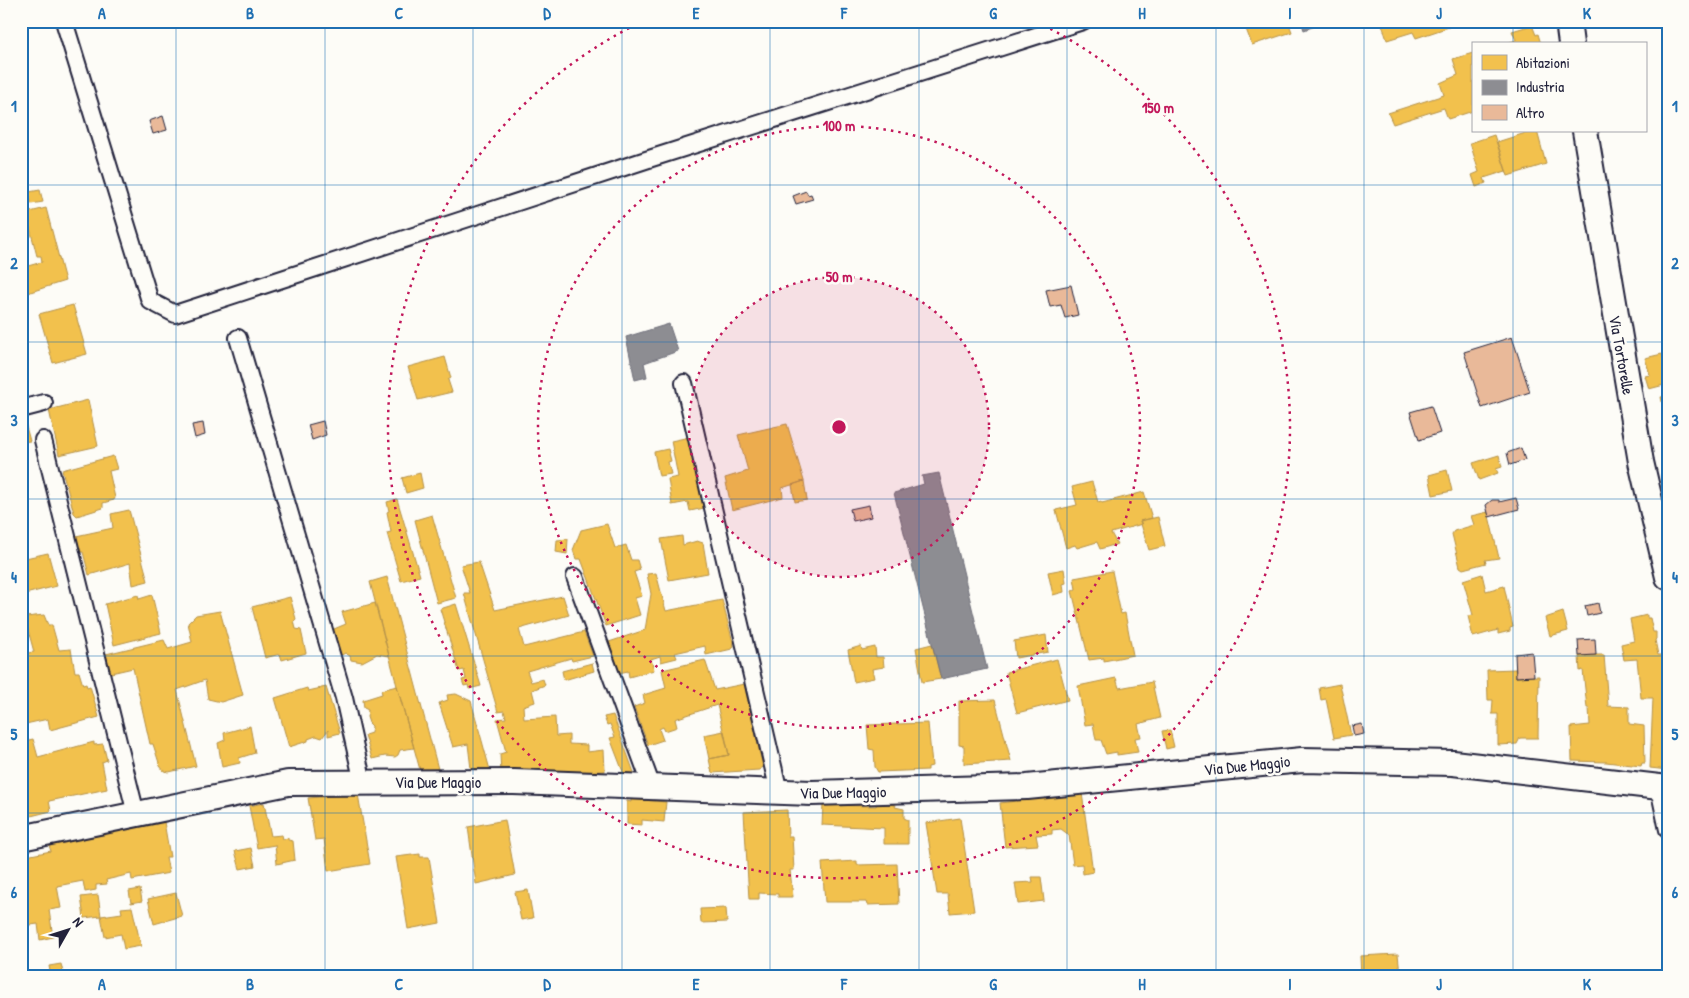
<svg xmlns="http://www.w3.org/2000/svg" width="1689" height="998" font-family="'Patrick Hand',sans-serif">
  <rect width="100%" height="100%" fill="#fdfcf7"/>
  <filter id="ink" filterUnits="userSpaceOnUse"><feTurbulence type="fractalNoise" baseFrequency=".02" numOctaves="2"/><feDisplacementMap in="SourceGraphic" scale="10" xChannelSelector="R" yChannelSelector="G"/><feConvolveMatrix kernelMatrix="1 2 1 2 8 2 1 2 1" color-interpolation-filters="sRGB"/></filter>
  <g filter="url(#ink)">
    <path fill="#f2c14e" stroke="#b49148" d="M1243,21h45l4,11 -40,13z
      M1381,21h71l-3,6 -33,11 -3,-6 -26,8z
      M1532,25l4,10 2,-1 3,10h-36l11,-4 -4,-9z
      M1473,53v58l-25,8 -4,-11 -51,16 -5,-11 56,-18 -4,-12 18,-8 -5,-16z
      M1532,131h5l9,33 -38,12 -11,-34z
      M1494,135l12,36 -22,7 2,5 -10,4 -4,-12 7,-3 -9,-29z
      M40,190l3,12 -12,2 -2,-12z
      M46,208l19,73 -44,14v-27l21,-6 -1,-6h-4l-11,-43z
      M73,305l14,49 -34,9 -14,-49z
      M1662,354l3,10 3,-1v21l-19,5 -4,-13 5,-1 -5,-17z
      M445,357l6,21 -3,2 4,12 -34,8 -10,-33z
      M1668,396v18l-3,1 -4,-18z
      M88,400l10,46 -39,9 -10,-45z
      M23,416l7,25 -9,1 2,9 -2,1v-35z
      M787,424l17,57 -22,7 1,9 -51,13 -7,-32 23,-7 -10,-36z
      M1668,427v20l-5,-19z
      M694,436l15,71 -19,4 -2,-9 -16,3 -4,-26 10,-2 -7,-36z
      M668,449l3,12 -3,1 3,12 -12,2 -5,-24z
      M1499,455l3,12 -6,2 2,4 -19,7 -6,-17z
      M113,456l4,13 -8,2 6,27 -1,2 -11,3v5l-26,8 -3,-3 -12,-43z
      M1447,470l5,21 -19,4 -4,-20z
      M420,473l3,15 -17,5 -4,-15z
      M804,481l3,19 -12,2 -3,-17z
      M1092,482l6,20 3,-1 1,2 42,-11 8,26 -12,3 2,3 -31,9 6,11 -17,5 -3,-7 -20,6 -2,-3 -9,3 -10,-38 21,-5 -5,-18z
      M397,499l23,77 -19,5 -14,-48 4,-1 -4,-20 2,-1 -2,-9z
      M129,510l19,71 -15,4 -3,-22 -41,12 -6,-23h-3l-4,-16 37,-8 -2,-14z
      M1488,512l11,46 -14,2 1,3 -23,6 -3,-2 -8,-33 2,-3 20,-6 -3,-9z
      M432,515l24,83 -19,5 -22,-83z
      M1158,517l7,29 -16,4 -9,-29z
      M607,524l8,24 11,-3 5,15h6l3,10 -6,2 8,24 -7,2 5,17 -34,11 -25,-67h-5l-3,-9 8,-20z
      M682,536l1,9 14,-4 6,2 5,30 -39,7 -8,-41z
      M568,539l-1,15 -11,-2 1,-12z
      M48,553l9,33 -36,9v-36z
      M479,562l16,48 68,-14 6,19 -50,14 5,18 60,-15 9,24 -21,5 -1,-3 -44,13 4,11 12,-3 2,6 -13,5 3,12 -12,4 1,13 31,-2 1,19 13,-1v9l18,1v7l17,-2 1,21 -104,3 -1,-20 6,-2 -9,-33 9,-1 -2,-7 -6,1 -34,-119h6l-9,-28z
      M1064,569l2,14 -3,1 1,8 -11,3 -5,-23z
      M1112,571l9,43 4,-1 8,42 -29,6v-3l-15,2 -17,-69 4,-2 -2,-11z
      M656,573l10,38 56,-11 12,46 -2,3 -26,6 -1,-9 -30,7 2,5 -16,4 -1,-6 -9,3 3,11 -25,7 -1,-6 -14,3 -8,-31 39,-13 6,-36 -4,-20z
      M1482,574l4,17 18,-5 9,41 -3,1v3l-12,3v-4l-25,7 -5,-21 5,-1 -10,-35z
      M387,577l51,192 -18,1 -23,-84 -27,-104z
      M138,595l1,4 13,-4 9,38 -47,12 -9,-41z
      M290,597l6,22 -2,2 2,8 5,1 5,23 -24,7 -2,-6 -15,4 -13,-51z
      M375,603l14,53 -12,-2 -15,8 -11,-2 -1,-4 -5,-3 -3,2 -4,-3 -3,-7 2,-8 -4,-5 1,-3 12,-5 -4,-12z
      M456,604l25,82 -12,3 -1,-4 -4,1 -2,-6 4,-1 -2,-9 -5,1 -19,-62z
      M21,610h3l2,7 18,-2 4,10h4l7,25 12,-1 4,23h4l4,13 3,-1 1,3 3,-1 9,31 -49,13 -2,-11 -27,6v-37l2,-1 -2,-10v-23l13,-2 -9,-33 -4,1z
      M220,611l23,84 -22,7 -13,-3 -3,-19 -28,10 19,76 -27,6 -5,-1 -4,-5 -7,-22h-3l-17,-76 -22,5 -5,-19 58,-14 4,9 24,-7 -4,-19 8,-8z
      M1563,612l5,19 -18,5 -5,-18z
      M1647,615v3h3l3,14h3v7l-1,1 3,15h8v2h2v113l-18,-2 3,-70h-12l-4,-39 -13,1 -3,-16 13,-3 -4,-22z
      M1046,635l2,17 -32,6 -2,-17z
      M932,644l9,35 -19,3 -6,-34z
      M861,646l1,4 13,-3 1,10h7l1,10 -12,2 2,9 -20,4 -6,-32z
      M1596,655h8l4,51 21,1v17l15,2 1,37h-3l-1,3 -35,-4 -34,-1 -1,-34 19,-2 -1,-17h-2l-4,-38 -3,1 -1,-15z
      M1057,659l11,41 -51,13 -11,-41z
      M705,660l10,30 29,-6 19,83 -4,3 -47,3 -3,-14 20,-4 -12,-50 -42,14 2,8 -12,4 -2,-4 -4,2 4,11 -15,5 -14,-38 11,-4 -2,-8 23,-7 -4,-18z
      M592,663l2,8 -30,9 -2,-9z
      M1516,669v8l23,-1 -1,62h-18l-3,6 -19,1v-31h-6l1,-14h-5l-1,-30z
      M1116,678l3,10 33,-6 8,36 -22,6 3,13 -6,1 3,14 -21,3v-3l-11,2 -5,-14h-5l-3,-16 -8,1 -7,-39z
      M1340,684l11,51 -17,3 -8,-39 -5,1 -2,-12z
      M397,686l17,62 -14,2 -2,5 -3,2 -10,-1 -13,3 -7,-24 6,-2 1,-7 -3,-3 -2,-6 1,-7 -4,-2 -1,-8 19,-6 -1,-4z
      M326,687l14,46 -12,3v-6l-6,8 -6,-2 -8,3v2l-19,6 -14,-49 32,-10 1,3z
      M456,694l15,7 19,69 -19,-1 -3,-25 -15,3 -14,-44 9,-3 -1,-5z
      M995,700l16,61 -47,3v-18l-5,-1v-44z
      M613,715l23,63 -11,-1 -15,-39 5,-1 -5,-13 -3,1 -3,-8z
      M928,723l4,43 -4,1v3l-50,2 -3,-5 -1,-17 -5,-1 -2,-24z
      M250,726l5,27 -16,5 1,5 -18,4 -4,-24 7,-3 -1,-7z
      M1170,730l4,17 -8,2 -4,-18z
      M724,731l5,24 -20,4 -5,-24z
      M33,739l5,18 56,-15v3l9,-1 4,16 -5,2 5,27 -58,12 2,10 -24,6 -6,-27v-48z
      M1082,793l11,79 -10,2 -1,-10 -9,1 -4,-30 -8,-6 -9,1v4l-16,1 2,10 -33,2 -5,-44z
      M358,794l12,70 -42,7 -4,-32 -9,1 -7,-42z
      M631,799l35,3 -2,20 -22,-2v5l-15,-1v-23l4,1z
      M264,803l7,33 11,-1 1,4 5,-1v2l5,1 2,19 -18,4 -2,-19 -18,3 -8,-42z
      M877,803l19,2 -1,2 9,2v9l4,2v24h-24v-16l-62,-3 1,-20 53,1z
      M787,810l1,26h4l2,34h-4l3,27h-15v-3l-19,-1v6h-10l-5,-87z
      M163,816l7,41h-4l3,16 -37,7 -1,-6 -25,6 1,4 -11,1v5l-11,2 -2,-11 -26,5 4,22 -12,2 4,27 -13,3 -2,-16 -15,2 -2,-11v-58l30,-6 -3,-8z
      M960,818l14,93 -24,2 -2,-19h-11l-11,-71z
      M505,820l10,55 -39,9 -8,-57z
      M251,848l4,18 -15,3 -5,-18z
      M420,854v3h9l11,66 -32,6 -12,-72z
      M857,861v4l40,-1 2,40 -32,1 -1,-3h-41l-3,-39z
      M1032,877h9l3,24 -26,3 -3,-21 18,-1z
      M140,889l2,12 -11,2 -2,-12z
      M528,890l5,28 -12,2 -6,-28z
      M176,893l6,23 -28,8 -6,-25z
      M98,895l3,21 -17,2 -3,-21z
      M132,907l9,39 -17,3 -3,-15 -16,3 -4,-21 21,-3 -1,-5z
      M726,908l1,14 -26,1 -1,-14z
      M1398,954l2,19 -19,2v2h-20l-1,-21z
      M61,964l3,12 -13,1 -2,-11z"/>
    <path fill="#8d8d92" stroke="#6d6d78" d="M1301,21h28l-25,9z
      M669,324l9,27 -34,12 3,14 -12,3 -9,-43z
      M939,473l48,196 -46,10 -47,-186 30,-9 -2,-8z"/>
    <path fill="#e9b999" stroke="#22223b" d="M163,116l4,14 -14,4 -4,-13z
      M806,191l2,4 3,-1 2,5 -17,5 -3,-8z
      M1071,285l7,30 -13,3 -4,-13 -11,2 -4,-17z
      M1512,337l18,55 -48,16 -18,-56z
      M1431,406l9,27 -21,7 -9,-28z
      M323,421l3,14 -14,5 -4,-15z
      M203,423l2,12 -10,3 -3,-13z
      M1521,448l4,12 -15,5 -3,-12z
      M1516,498l3,11 -30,8 -3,-12 6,-5h7v2z
      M869,505l2,12 -18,4 -3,-12z
      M1598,603l2,10 -13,3 -2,-10z
      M1595,639l1,16 -17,1 -1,-16z
      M1532,652l2,24 -18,1 -1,-23z
      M1362,724l2,10 -10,2 -2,-10z"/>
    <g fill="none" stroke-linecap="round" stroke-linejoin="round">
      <g stroke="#22223b" stroke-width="20">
        <path id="street" d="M64,21l86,280 25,13 477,-156 431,-137
          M238,338l106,360 19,85
          M684,383l95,409
          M21,409l23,-6
          M43,440l93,374
          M575,577l77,210
          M1659,788l9,42"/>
      </g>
      <g stroke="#22223b" stroke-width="28">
        <path id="secondary" d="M1568,21l3,23
          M1585,131l56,331 27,115
          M21,838l267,-55 226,-1 298,11 215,-6 275,-27 151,3 215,25"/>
      </g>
      <use href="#street" stroke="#fdfcf7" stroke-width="16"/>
      <use href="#secondary" stroke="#fdfcf7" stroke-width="24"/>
    </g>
  </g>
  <path fill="none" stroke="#1f6fb2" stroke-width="1" stroke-opacity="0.55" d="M176,21v956M325,21v956M473,21v956M622,21v956M770,21v956M919,21v956M1067,21v956M1216,21v956M1364,21v956M1513,21v23M1513,131v846M21,185h1647M21,342h1647M21,499h1647M21,656h1647M21,813h1647"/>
  <circle cx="839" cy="427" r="150" fill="#c2185b" fill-opacity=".12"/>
  <g fill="none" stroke="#c2185b" stroke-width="2.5" stroke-dasharray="2.5 5">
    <circle cx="839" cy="427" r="150"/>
    <circle cx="839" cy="427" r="301"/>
    <path d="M1037 22A451 451 0 1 1 641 22"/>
  </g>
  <g text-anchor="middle" stroke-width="5" stroke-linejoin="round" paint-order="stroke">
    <g font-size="16" fill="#22223b" stroke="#fdfcf7">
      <text transform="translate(1622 355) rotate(80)" y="6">Via Tortorelle</text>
      <text transform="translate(1247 765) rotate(-6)" y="6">Via Due Maggio</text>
      <text x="438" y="788">Via Due Maggio</text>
      <text transform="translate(843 792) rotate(-1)" y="6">Via Due Maggio</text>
    </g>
  </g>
  <circle cx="839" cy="427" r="8" fill="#c2185b" stroke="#fdfcf7" stroke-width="2.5"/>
  <g font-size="15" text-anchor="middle" font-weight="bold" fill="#c2185b" stroke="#fdfcf7" stroke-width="5" stroke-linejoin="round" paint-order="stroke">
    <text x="1158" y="113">150 m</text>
    <text x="839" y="131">100 m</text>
    <text x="839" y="282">50 m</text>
  </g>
  <rect width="1689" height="998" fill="none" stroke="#fdfcf7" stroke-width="55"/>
  <rect x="1472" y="42" width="175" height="90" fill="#fdfcf7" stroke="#a5a5ac"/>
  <rect x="1482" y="55" width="25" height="15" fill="#f2c14e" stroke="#a5a5ac"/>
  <text x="1516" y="68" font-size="15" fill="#22223b">Abitazioni</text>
  <rect x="1482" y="80" width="25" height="15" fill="#8d8d92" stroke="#a5a5ac"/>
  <text x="1516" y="92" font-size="15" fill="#22223b">Industria</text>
  <rect x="1482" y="105" width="25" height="15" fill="#e9b999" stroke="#a5a5ac"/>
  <text x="1516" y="118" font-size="15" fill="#22223b">Altro</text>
  <g transform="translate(68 930) rotate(51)" stroke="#fdfcf7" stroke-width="4" paint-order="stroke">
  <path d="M0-4L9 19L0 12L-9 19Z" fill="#22223b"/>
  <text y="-8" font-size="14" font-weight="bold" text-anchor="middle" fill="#22223b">N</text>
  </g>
  <rect x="28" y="28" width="1634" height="942" fill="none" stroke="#1f6fb2" stroke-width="2"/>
  <g font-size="16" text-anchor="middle" font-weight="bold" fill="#1f6fb2">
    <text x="102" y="19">A</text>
    <text x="250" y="19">B</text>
    <text x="399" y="19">C</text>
    <text x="547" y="19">D</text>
    <text x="696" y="19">E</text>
    <text x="844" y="19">F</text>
    <text x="993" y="19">G</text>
    <text x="1142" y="19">H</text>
    <text x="1290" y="19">I</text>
    <text x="1439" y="19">J</text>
    <text x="1587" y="19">K</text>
    <text x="14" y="112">1</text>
    <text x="1675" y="112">1</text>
    <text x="14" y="269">2</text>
    <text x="1675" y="269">2</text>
    <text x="14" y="426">3</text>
    <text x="1675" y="426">3</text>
    <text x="14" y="583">4</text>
    <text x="1675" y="583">4</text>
    <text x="14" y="740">5</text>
    <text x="1675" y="740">5</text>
    <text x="14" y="898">6</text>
    <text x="1675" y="898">6</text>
    <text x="102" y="990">A</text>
    <text x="250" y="990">B</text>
    <text x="399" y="990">C</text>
    <text x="547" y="990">D</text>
    <text x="696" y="990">E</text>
    <text x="844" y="990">F</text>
    <text x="993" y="990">G</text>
    <text x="1142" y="990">H</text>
    <text x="1290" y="990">I</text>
    <text x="1439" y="990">J</text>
    <text x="1587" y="990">K</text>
  </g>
</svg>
